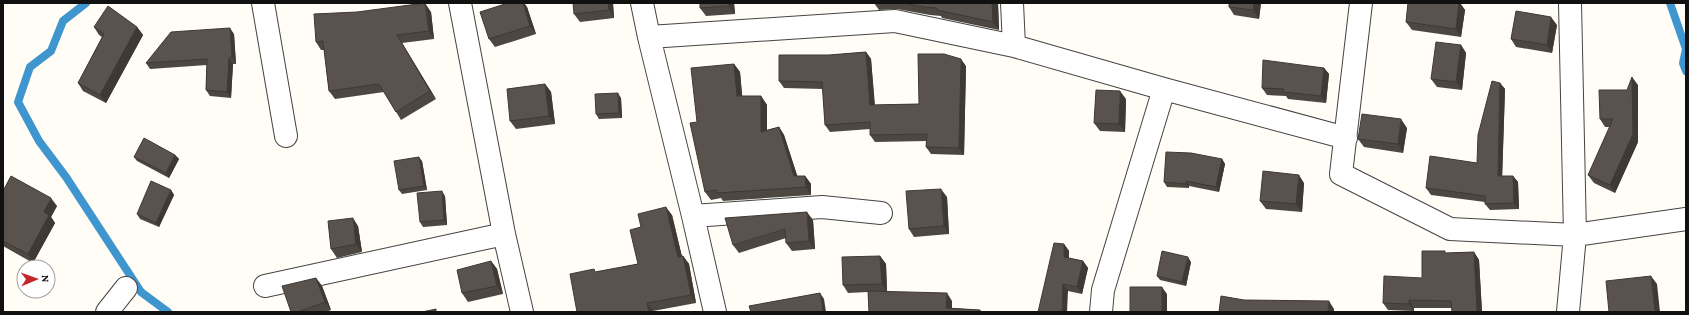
<svg xmlns="http://www.w3.org/2000/svg" width="1689" height="315" font-family="'Crimson Pro',serif">
  <rect width="100%" height="100%" fill="#fffdf5"/>
  <g fill="none" stroke-linecap="round" stroke-linejoin="round">
    <path stroke="#3f96cf" stroke-width="8" d="M86,3l-23,18 -12,30 -21,16 -12,35 21,39 27,36 75,115 27,20
      M1670,3l16,46 -3,14 3,8"/>
    <g stroke="#444" stroke-width="24">
      <path id="minor" d="M263,3l23,133
        M460,3l44,231 18,78
        M642,3l7,34 44,179 22,96
        M1012,3l2,43
        M1361,3l-20,171 109,55 125,6 111,-16
        M649,37l246,-16 119,25 150,43 182,49
        M693,216l129,-9 59,6
        M265,286l239,-52
        M107,312l19,-24
        M1101,312l2,-22 61,-201
        M1568,312l7,-77 -5,-232"/>
    </g>
    <use href="#minor" stroke="#fff" stroke-width="22"/>
  </g>
  <path fill="#4d4742" d="M508,3h16l3,4 9,27 -41,13 -6,-8z
    M613,3l1,15 -34,4 -6,-8z
    M700,3h34l1,11 -29,2 -6,-8z
    M874,3h124l1,27 -57,-12 -1,-2 -11,-1 -33,-6 -18,1z
    M1229,3h32l-2,16 -25,-4 -5,-8z
    M1408,3h52l5,7 -4,27 -49,-7 -6,-8z
    M431,12l3,27 -32,4 34,56 -35,21 -17,-28 -49,7 -6,-8 -5,-41h-3l-5,-8z
    M1557,25l-5,28 -36,-6 -5,-8z
    M94,27h43l6,8 -37,68 -23,-12 -5,-8 24,-46 -3,-2z
    M234,34l2,30h-3l-2,34 -21,-2 -4,-6 1,-25 -57,4 -4,-6z
    M1461,45l5,8 -4,37 -25,-3 -6,-8z
    M866,52l5,7 4,46 44,-1 47,-38 -2,89 -33,-1 -5,-7v-6l-51,1 -5,-7v-6l-40,3 -5,-7 -2,-36 -39,-1 -5,-7 50,-26z
    M734,64l6,8 2,24h19l6,9v25l12,-3 5,8 13,41h8l6,8v11l-88,6 -2,-3 -10,2 -6,-8 -8,-70z
    M1324,68l5,6 -3,29 -38,-4 -2,-3 -19,-1 -5,-7z
    M1500,83l5,6 -3,87h11l5,6 1,27 -29,1 -5,-6v-2l-54,-7 -5,-7 51,-25z
    M545,84l6,8 4,32 -39,5 -6,-8z
    M1638,85v57l-23,51 -21,-10 -6,-8 22,-48h-5l-5,-8 27,-29z
    M621,98l1,20 -23,1 -3,-5z
    M1126,99l-1,33 -25,-1 -6,-8z
    M1407,128l-4,25 -39,-6 -6,-8z
    M175,155l4,4 -10,19 -32,-17 -3,-4z
    M1222,159l3,5 -6,28 -30,-6v2l-22,-1 -3,-5z
    M422,161l5,29 -25,4 -3,-4z
    M1304,183l-2,29 -36,-3 -6,-8z
    M171,190l3,5 -15,32 -19,-8 -3,-5z
    M3,191l54,15 -6,11 4,6 -22,40 -30,-17z
    M445,196l2,29 -24,2 -3,-5z
    M947,197l2,37 -35,3 -5,-8z
    M672,215l10,42 1,-1 6,8 7,39 -43,8 -57,-39 42,-8 3,-37z
    M813,220l2,29 -23,2 -6,-8v-5l-47,15 -6,-8z
    M358,226l4,26 -25,6 -6,-9z
    M1064,244l5,7v7l14,3 5,7 -6,26 -14,-3 -30,21z
    M1474,252l5,8 3,52h-30v-4h-38v3l-26,-1 -5,-7 39,-25 25,-25z
    M880,256l6,8 1,27 65,10v7l28,2 2,2h-113l-1,-20 -20,1 -5,-8z
    M491,261l6,8 6,25 -35,8 -6,-9z
    M1191,262l-5,24 -26,-6 -3,-4z
    M316,278l6,8 9,24 -5,2h-35z"/>
  <path fill="#3f3936" d="M425,3l6,9 3,27 -5,-8z
    M523,3h1l3,4 9,27 -6,-8z
    M608,3h5l1,15 -5,-8z
    M729,3h5l1,11 -6,-8z
    M992,3h6l1,27 -6,-8z
    M1254,3h7l-2,16 -6,-9z
    M1459,3h1l5,7 -4,27 -5,-8z
    M1551,17l6,8 -5,28 -5,-8z
    M137,27l6,8 -37,68 -6,-8z
    M230,28l4,6 2,30 -4,-7z
    M397,35l5,8 34,56 -6,-8z
    M1461,45l5,8 -4,37 -6,-8z
    M866,52l5,7 4,53 -5,-7z
    M229,58l4,6 -2,34 -4,-6z
    M961,59l5,7 -2,89 -5,-7z
    M734,64l6,8 3,32 -6,-8z
    M1324,68l5,6 -3,29 -5,-7z
    M1632,77l6,8v57l-23,51 -5,-8z
    M1500,83l5,6 -3,94 -4,-7z
    M545,84l6,8 4,32 -6,-8z
    M1120,91l6,8 -1,33 -6,-8z
    M618,93l3,5 1,20 -3,-5z
    M761,96l6,9v35l-6,-8z
    M1401,119l6,9 -4,25 -5,-9z
    M779,127l5,8 16,49 -6,-8z
    M175,155l4,4 -10,19 -3,-5z
    M419,157l3,4 5,29 -3,-4z
    M1222,159l3,5 -6,28 -3,-5z
    M1299,175l5,8 -2,29 -6,-8z
    M805,176l6,8v11l-5,-8z
    M1513,176l5,6 1,27 -5,-6z
    M1186,181l3,5v2l-3,-4z
    M941,189l6,8 2,37 -5,-8z
    M171,190l3,5 -15,32 -3,-4z
    M442,191l3,5 2,29 -3,-5z
    M51,198l6,8 -6,11 4,6 -22,40 -5,-9 16,-42z
    M666,207l6,8 12,50 -6,-8z
    M807,212l6,8 2,29 -6,-8z
    M353,218l5,8 4,26 -6,-8z
    M1064,244l5,7v13l-5,-7z
    M1474,252l5,8 3,52h-5z
    M683,256l6,8 7,39 -5,-8z
    M880,256l6,8 1,28 -5,-8z
    M1188,257l3,5 -5,24 -4,-4z
    M491,261l6,8 6,25 -6,-8z
    M1083,261l5,7 -6,26 -5,-7z
    M1651,276l6,8 3,28h-5z
    M316,278l6,8 9,24 -6,-8z
    M1063,284l5,7 -1,21h-5z
    M1162,287l5,7v18h-5z
    M820,293l4,6 2,13h-3z
    M947,293l5,8v11l-6,-4z
    M1409,300l5,8v3l-5,-7z
    M1329,301l5,8v3h-6z
    M647,303l6,8v1h-4z"/>
  <path fill="#5a524d" stroke="#3f3936" d="M425,3l4,28 -32,4 33,56 -34,21 -17,-28 -50,7 -6,-50 -7,1 -2,-28 43,-2z
    M508,3h15l7,23 -41,13 -9,-27z
    M573,3h35l1,7 -35,4z
    M700,3h29v3l-29,2z
    M903,3h89l1,19 -56,-12v-2l-13,-1z
    M1229,3h25l-1,7 -24,-3z
    M1408,3h51l-3,26 -50,-7z
    M108,6l29,21 -37,68 -22,-12 26,-49 -10,-7z
    M1516,11l35,6 -4,28 -36,-6z
    M230,28l2,29 -3,1 -2,34 -21,-2 1,-31 -61,4 25,-31z
    M1436,42l25,3 -5,37 -25,-3z
    M866,52l4,53 49,-1 -1,-50h26l17,5 -2,89 -33,-1 1,-13 -57,1v-13l-45,3 -3,-43 -43,-1v-26h50z
    M1263,60l61,8 -3,28 -38,-4 1,-3 -22,-1z
    M734,64l3,32h24v36l18,-5 15,49h11l1,11 -89,6 -1,-3 -11,2 -15,-69 7,-1 -6,-54z
    M1632,77l1,57 -23,51 -22,-10 25,-56h-13l-1,-29h28z
    M1492,81l8,2 -2,93h15l1,27 -29,1v-8l-59,-8 4,-32 47,7 1,-28z
    M545,84l4,32 -39,5 -3,-32z
    M1096,90l24,1 -1,33 -25,-1z
    M618,93l1,20 -23,1 -1,-20z
    M1362,114l39,5 -3,25 -40,-5z
    M144,138l31,17 -9,18 -32,-16z
    M1166,152l25,1 31,6 -6,28 -30,-6v3l-22,-2z
    M419,157l5,29 -25,4 -5,-29z
    M1263,171l36,4 -3,29 -36,-3z
    M11,176l40,22 -7,14 5,3 -21,39 -25,-13v-50z
    M151,181l20,9 -15,33 -19,-9z
    M941,189l3,37 -35,3 -3,-38z
    M442,191l2,29 -24,2 -3,-29z
    M666,207l12,50 5,-1 8,39 -44,8 2,9h-72l-7,-38 24,-5 1,3 43,-8 -8,-34 11,-3 -3,-13z
    M807,212l2,29 -23,2 -1,-14 -52,16 -8,-27z
    M353,218l3,26 -25,5 -3,-28z
    M1054,243l10,1v13l19,4 -6,26 -14,-3 -1,28h-24z
    M1162,251l26,6 -6,25 -25,-6z
    M1422,251h23v2l29,-1 3,60h-25l-1,-11 -42,-1v4l-26,-1 1,-27 38,2z
    M880,256l2,28 -39,1 -1,-28z
    M491,261l6,25 -35,7 -5,-23z
    M1651,276l4,36h-46l-3,-31z
    M316,278l9,24 -27,10h-7l-9,-26z
    M1130,287h32v25h-32z
    M868,291l79,2 -1,15 34,2v2h-111z
    M820,293l3,19h-72l-2,-6z
    M1221,296l23,4 85,1 -1,11h-109z
    M436,309v3h-14z"/>
  <rect width="1689" height="315" fill="none" stroke="#111111" stroke-width="8"/>
  <g transform="translate(36 279) rotate(88)"><circle r="19" fill="#ffffff" stroke="#a0a0a0"/>
  <path d="M0-3L7 15L0 10L-7 15Z" fill="#c4262e"/>
  <text y="-6" font-size="11" font-weight="bold" text-anchor="middle" fill="#111111">N</text>
  </g>
</svg>
